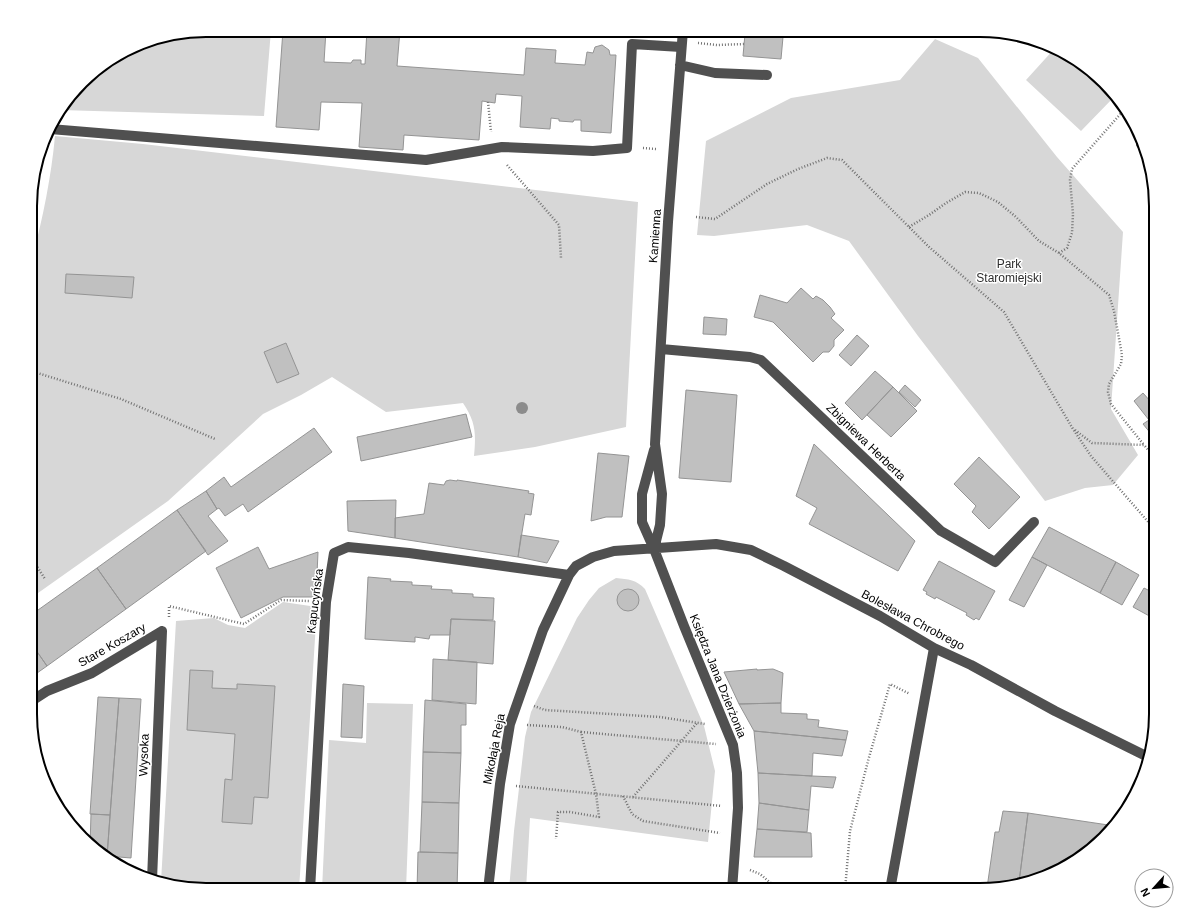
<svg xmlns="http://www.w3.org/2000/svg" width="1186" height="920" font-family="Helvetica,sans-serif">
  <rect width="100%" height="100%" fill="#fff"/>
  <path fill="#d7d7d7" d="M206,30h65l-7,86 -204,-6 30,-36 59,-35z
    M935,39l43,19 79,99 66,75 -12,177 27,46 -25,30 -28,3 -40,13 -127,-165 -69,-95 -42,-16 -93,11 -17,-1 9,-94 85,-43 109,-18z
    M1055,48l41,26 18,23 -33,34 -55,-51z
    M55,136l88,8 495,58 -12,225 -91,20 -61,9c2,-22 2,-34 -11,-53l-77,9 -54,-35 -31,18 -38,19 -95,87 -137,97v-335c11,-41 20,-84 24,-127z
    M616,578c12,1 21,2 29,11l59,137 11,45 -7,71 -178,-24 -4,72h-17l5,-59 11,-94 6,-25 46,-94 12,-18 10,-12z
    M283,602l34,5 -18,283h-104l-34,-8 15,-261 38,-3 14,7 17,3z
    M367,703l46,1 -7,186h-84l7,-150 37,3z"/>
  <path fill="#c0c0c0" stroke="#949494" d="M283,30h43l-2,32 27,1 2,-3h8v4h4l2,-34h33l-3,36 127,9 2,-27 30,2 -1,13 30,2 2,-13 6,1 2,-6 7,-2 7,5 1,5h6l-5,78 -30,-2v-11h-7l-1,2 -14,-1v-2l-8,-1 -1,11 -30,-2 2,-31 -26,-2 -1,9 -13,-2 -3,39 -75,-5 -1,15 -44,-3 3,-44 -41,-1 -2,28 -43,-3z
    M595,30h46v7l-46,-5z
    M768,30h11v6l4,1 -2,22 -38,-3 2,-22 22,1z
    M66,274l68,3 -2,21 -67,-5z
    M801,288l12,11 3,-3 7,4 7,7 5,7 -4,4 13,12 -10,10v6l-5,6h-6l-10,10 -40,-40 -19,-5 6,-22 27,8z
    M704,317l23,2 -1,16 -23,-1z
    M857,335l12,11 -18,20 -12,-11z
    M286,343l13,31 -22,9 -13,-31z
    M875,371l18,16 -31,33 -17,-17z
    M905,385l16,15 -6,7 -16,-15z
    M893,387l24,24 -26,26 -24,-22z
    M686,390l51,5 -6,87 -52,-4z
    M1143,393l8,9 5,-4v42l-13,-16 6,-4 -15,-19z
    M466,414l6,23 -111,24 -4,-24z
    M314,428l18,24 -84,60 -5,-8 -18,12 -6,-8 -2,1 -11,-18 18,-14 7,10z
    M814,444l101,97 -17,30 -89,-47 8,-16 -21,-12z
    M598,453l31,3 -7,61h-16l-15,4z
    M979,457l41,40 -31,32 -17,-17 4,-6 -22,-22z
    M450,480l7,1v-1l72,11 -1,2 6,1 -3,21 -6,-1 -7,43 -123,-19v-20l29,-4 5,-31 15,2 2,-4z
    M206,491l11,18 -9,7 20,25 -20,14 -31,-45z
    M396,500l-1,38 -47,-7 -1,-30z
    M177,510l29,41 -80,58 -29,-41z
    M1049,527l67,35 -16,31 -68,-36z
    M521,535l38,6 -12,22 -29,-6z
    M258,547l11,22 49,-17 -2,45h-33l-42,21 -25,-50z
    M1032,557l15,8 -23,42 -15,-7z
    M939,561l56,30 -16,29 -3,-2 -2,2 -8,-5 1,-2 -31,-16 -1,2 -9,-5 1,-2 -4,-2z
    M1116,562l23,13 -17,30 -22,-12z
    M97,568l29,41 -79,57 -16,-23v-28z
    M368,577l23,2 -1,2 22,1v3l20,1 -1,3 21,1v3l21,1v3l21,1 -1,22 -42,-1 -1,16h-20l-1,4 -14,-2v5l-50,-3z
    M1144,588l12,6v20l-3,4 -20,-11z
    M617 600a11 11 0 1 1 22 0a11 11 0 1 1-22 0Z
    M451,619l44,2 -2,43 -45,-4z
    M31,643l16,23 -17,12z
    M433,659l44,3 -1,42 -44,-4z
    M757,669v1l16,-1 10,4 -2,30 -42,1 -15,-32z
    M190,670l23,1 -1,17 25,1v-5l38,2 -7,112 -14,-1 -2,27 -30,-2 3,-43 7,1 3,-46 -48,-4z
    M343,684l21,2 -2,52 -21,-1z
    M98,697l21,1 -9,117 -20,-1z
    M119,698l22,1 -10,159 -24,-2z
    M425,700l41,4v21h-5v28l-38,-1z
    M781,703v10l26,1v5l12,1 -1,7 30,4 -2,9 -92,-9 -15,-27z
    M754,731l92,9 -4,16 -29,-3 -1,23 -54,-3z
    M423,752l38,1 -2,50 -37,-1z
    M758,773l54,3 24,1 -3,11 -22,-2 -2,24 -50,-7z
    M422,802l37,1 -1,50 -38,-1z
    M759,803l50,7 -2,22 -50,-3z
    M1003,811l25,2 -9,69 -32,6 8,-56h4z
    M1028,813l87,13 -3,4 -65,46 -28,6z
    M91,814l19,1 -3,42 -17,-10z
    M757,829l54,4 1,24h-58z
    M418,852l40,1 -1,37h-40z"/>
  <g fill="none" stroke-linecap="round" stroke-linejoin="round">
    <path stroke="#727272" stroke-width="2.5" stroke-dasharray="1 2" stroke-linecap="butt" d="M698,43l19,2 28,-1
      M488,102l3,30
      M643,148l13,1
      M507,165l52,60 2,33
      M696,217l19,2 52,-35 31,-15 29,-11 15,2 86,86 76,66 69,117 18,27 59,68 6,3
      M909,227l20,-12 17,-12 19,-11 14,1 19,9 18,15 23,24 20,12 50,42 5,16 8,44 -1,9 -12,20 -1,8 3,12 33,41
      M1059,253l8,-5 5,-15 1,-19 -3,-34 2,-11 52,-59
      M31,371l90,28 94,40
      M1075,430l17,13 52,2 12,14
      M31,557l14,22
      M169,617v-11l75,18 37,-24 28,1
      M534,706l11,4 115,7 45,7
      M527,725l35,2 19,5 15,62 3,23 -29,-5h-12l-2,27
      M581,732l135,12
      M516,786l206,20
      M623,796l9,18 11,7 77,12
      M633,797l64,-74
      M750,870l10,4 19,16
      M845,890l5,-59 18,-70 22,-77 20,10"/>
    <path stroke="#505050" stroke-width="10" d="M680,65l35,8 52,2
      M50,129l376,31 76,-13 91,4 34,-3 5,-104 49,3
      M1141,144v-1
      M661,349l89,8 11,3 180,171 54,31 39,-40
      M654,450l-12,44v28l12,27 30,77 49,119 4,28 1,35 -6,82
      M654,549l6,-24 2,-31 -7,-50 13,-222 15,-192
      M30,702l17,-11 45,-18 70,-42
      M152,880l10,-249
      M310,890l16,-288 8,-49 14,-6 61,6 160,22
      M488,890l12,-106 10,-60 33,-94 26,-55 7,-9 17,-9 21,-6 102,-7 35,6 33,16 96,50 54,32 37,17 84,46 93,46
      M890,890l44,-242"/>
  </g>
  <circle fill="#8c8c8c" cx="522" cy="408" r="6"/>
  <g text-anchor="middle" stroke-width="3" stroke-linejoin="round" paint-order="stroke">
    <g font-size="12" fill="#000" stroke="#fff">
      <text transform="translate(655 236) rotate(-86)" y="4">Kamienna</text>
      <text transform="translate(866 442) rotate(44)" y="4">Zbigniewa Herberta</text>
      <text transform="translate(315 601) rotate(-83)" y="4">Kapucyńska</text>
      <text transform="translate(913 620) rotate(28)" y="4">Bolesława Chrobrego</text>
      <text transform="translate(112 645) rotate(-30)" y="4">Stare Koszary</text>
      <text transform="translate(718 676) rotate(68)" y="4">Księdza Jana Dzierżonia</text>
      <text transform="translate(494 749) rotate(-79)" y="4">Mikołaja Reja</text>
      <text transform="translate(144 755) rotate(-88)" y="4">Wysoka</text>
    </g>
    <g font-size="12" fill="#2e2e2e" stroke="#fff">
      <text x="1009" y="268">Park<tspan x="1009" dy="14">Staromiejski</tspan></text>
    </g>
  </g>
  <path d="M0 0H1186V920H0ZM206 37H980A169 169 0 0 1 1149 206V714A169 169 0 0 1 980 883H206A169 169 0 0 1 37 714V206A169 169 0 0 1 206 37Z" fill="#fff" fill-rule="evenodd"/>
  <path fill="none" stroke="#000" stroke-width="2" d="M206 37H980A169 169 0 0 1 1149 206V714A169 169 0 0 1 980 883H206A169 169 0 0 1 37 714V206A169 169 0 0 1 206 37Z"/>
  <g transform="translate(1154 888) rotate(243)"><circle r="19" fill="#ffffff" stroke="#999999"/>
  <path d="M0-3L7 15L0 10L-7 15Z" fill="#000000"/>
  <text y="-6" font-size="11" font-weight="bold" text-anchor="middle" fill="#000000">N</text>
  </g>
</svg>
